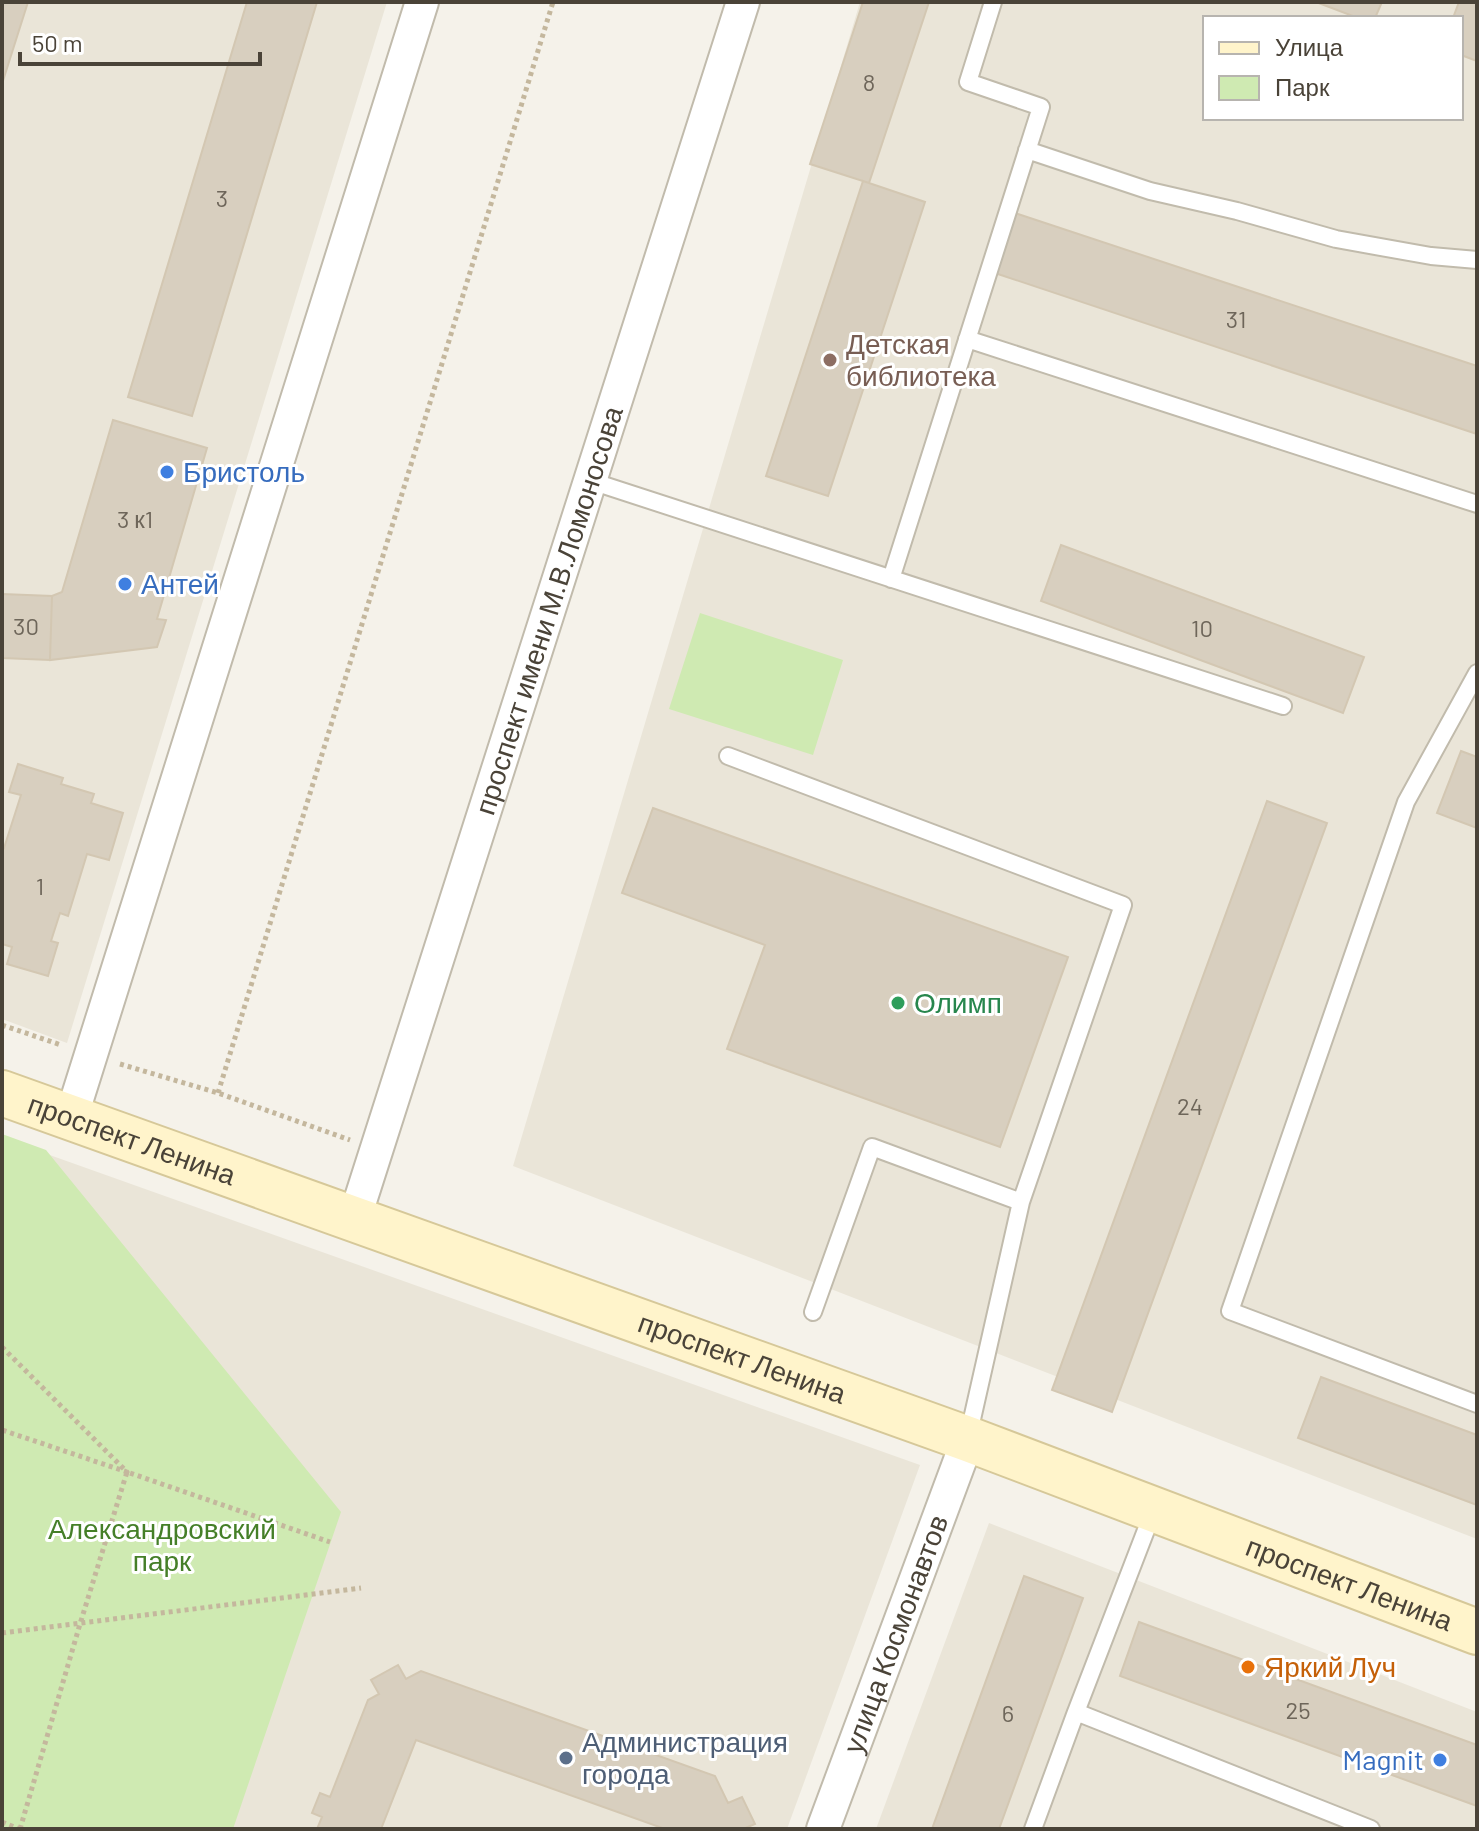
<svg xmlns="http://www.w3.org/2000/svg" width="1479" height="1831" font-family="Barlow,sans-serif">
  <rect width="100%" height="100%" fill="#f5f2ea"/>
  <path fill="#eae5d8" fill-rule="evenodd" d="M2,2h385l-320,1041 -65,-24z
    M860,2h617v1537l-964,-373zM1205,18h256v100h-256z
    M2,1138l918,327 -133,364h-785z
    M989,1523l488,189v117h-601z"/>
  <path fill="#cfeab2" d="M700,613l143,47 -30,95 -144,-46z
    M2,1134l44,16 295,362 -108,317h-231z"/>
  <path fill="#d8cfbf" stroke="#d3c7b2" stroke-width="2" d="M2,2h26l-26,82z
    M247,2h70l-125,414 -64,-19z
    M863,2h66l-60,181 -59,-19z
    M1316,2h66l-7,16h-17z
    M1459,2h18v59l-16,-6v-37h-8z
    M863,181l62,21 -97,294 -62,-20z
    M1015,213l462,153v68l-482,-161z
    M113,420l94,28 -50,171 9,1 -9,27 -107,13 2,-64 10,-4z
    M1061,545l303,112 -21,56 -302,-112z
    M2,594l50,2 -2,64 -48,-2z
    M1461,751l16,6v71l-40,-15z
    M18,764l45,14 -2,6 33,10 -3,9 32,10 -14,47 -22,-6 -19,62 -8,-3 -9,28 7,2 -10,33 -41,-12 5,-17 -10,-3v-97l2,1 17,-53 -12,-3z
    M1267,801l60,22 -215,589 -60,-22z
    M653,808l415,149 -68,190 -273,-98 38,-104 -143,-52z
    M1321,1377l156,58v70l-179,-67z
    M1024,1576l59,22 -84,231h-67z
    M1139,1622l338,123v61l-357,-130z
    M398,1665l8,14 15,-8 294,105 13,27 14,-6 13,27 -12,5h-78l-249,-89 -35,89h-64l5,-12 -10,-4 8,-20 10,4 38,-97 11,-6 -8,-14z"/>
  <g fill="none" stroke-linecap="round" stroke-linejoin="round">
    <g stroke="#c1bbac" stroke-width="20">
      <path id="lane" d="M1027,150l123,41 87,20 99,28 95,17 46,4
        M967,339l510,165
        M591,481l692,225
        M891,579l150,-472 -73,-25 25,-80
        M1477,673l-71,129 -176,509 247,93
        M728,756l395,149 -102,297 -53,235
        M813,1312l59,-165 149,55
        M1076,1712l77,-200
        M1033,1829l43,-117 295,117"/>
    </g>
    <g stroke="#c1bbac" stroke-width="36">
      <g id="street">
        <path d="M71,1118l351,-1116"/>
        <path id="s1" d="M354,1220l389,-1218"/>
        <path id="s2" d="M823,1829l145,-390"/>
      </g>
    </g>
    <g stroke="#d6c899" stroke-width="48">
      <g id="secondary">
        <path id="s3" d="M2,1093l966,346 509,193"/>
      </g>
    </g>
    <path stroke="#c4b79d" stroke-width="5" stroke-dasharray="4 4" stroke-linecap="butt" d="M2,1025l59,20
      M120,1064l98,29 132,47
      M218,1093l335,-1091
      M2,1347l125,125 -125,-42
      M2,1633l359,-45
      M2,1822l17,7
      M20,1829l60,-205 47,-152 203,70"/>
    <use href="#lane" stroke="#fff" stroke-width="16"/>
    <use href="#street" stroke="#fff" stroke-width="32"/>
    <use href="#secondary" stroke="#fff4cb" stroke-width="44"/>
  </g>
  <circle fill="#8d6e63" stroke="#fff" stroke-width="3" cx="830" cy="360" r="8"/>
  <g fill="#3f7fe0" stroke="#fff" stroke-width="3">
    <circle cx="167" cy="472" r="8"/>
    <circle cx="125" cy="584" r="8"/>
    <circle cx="1440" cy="1760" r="8"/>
  </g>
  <circle fill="#2e9e5b" stroke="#fff" stroke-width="3" cx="898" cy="1003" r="8"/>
  <circle fill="#e8710a" stroke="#fff" stroke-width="3" cx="1248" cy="1667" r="8"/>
  <circle fill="#5c6f8a" stroke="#fff" stroke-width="3" cx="566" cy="1758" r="8"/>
  <g text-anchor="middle" stroke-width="6" stroke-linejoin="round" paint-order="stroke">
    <g font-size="24" fill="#6e665a">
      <text x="869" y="91">8</text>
      <text x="222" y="207">3</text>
      <text x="1236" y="328">31</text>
      <text x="135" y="528">3 к1</text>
      <text x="26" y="635">30</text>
      <text x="1202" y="637">10</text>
      <text x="40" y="895">1</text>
      <text x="1190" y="1115">24</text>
      <text x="1298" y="1719">25</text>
      <text x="1008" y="1722">6</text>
    </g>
    <g font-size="28" fill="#785e54" stroke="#fff" text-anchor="start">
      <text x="846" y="354">Детская<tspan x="846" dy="32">библиотека</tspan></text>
    </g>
    <g font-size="28" fill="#366cbe" stroke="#fff" text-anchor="start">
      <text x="183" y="482">Бристоль</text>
      <text x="141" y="594">Антей</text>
      <text x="1424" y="1770" text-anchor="end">Magnit</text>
    </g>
    <g font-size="28" fill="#4a4338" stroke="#fff">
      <text dy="10" stroke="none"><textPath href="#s1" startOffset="640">проспект имени М.В.Ломоносова</textPath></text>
      <text dy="10" stroke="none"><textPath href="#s3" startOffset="138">проспект Ленина</textPath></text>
      <text dy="10" stroke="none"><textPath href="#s3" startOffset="786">проспект Ленина</textPath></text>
      <text dy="10" stroke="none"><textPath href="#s3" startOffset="1434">проспект Ленина</textPath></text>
      <text dy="10" stroke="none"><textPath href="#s2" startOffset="208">улица Космонавтов</textPath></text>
    </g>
    <g font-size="28" fill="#27864d" stroke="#fff" text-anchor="start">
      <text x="914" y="1013">Олимп</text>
    </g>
    <g font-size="28" fill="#457f28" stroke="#fff">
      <text x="162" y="1539">Александровский<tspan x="162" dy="32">парк</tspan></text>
    </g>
    <g font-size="28" fill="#c56008" stroke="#fff" text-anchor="start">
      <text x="1264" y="1677">Яркий Луч</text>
    </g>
    <g font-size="28" fill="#4e5e75" stroke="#fff" text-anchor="start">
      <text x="582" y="1752">Администрация<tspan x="582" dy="32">города</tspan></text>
    </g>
  </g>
  <rect width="1479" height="1831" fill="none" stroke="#4a4338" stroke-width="8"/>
  <rect x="1203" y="16" width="260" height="104" fill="#ffffff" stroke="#b7b4af" stroke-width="2"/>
  <rect x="1219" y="42" width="40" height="12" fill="#fff4cb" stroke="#b7b4af" stroke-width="2"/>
  <text x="1275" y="56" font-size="24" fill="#4a4338">Улица</text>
  <rect x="1219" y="76" width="40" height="24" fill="#cfeab2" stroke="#b7b4af" stroke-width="2"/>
  <text x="1275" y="96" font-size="24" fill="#4a4338">Парк</text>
  <path d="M20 52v12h240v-12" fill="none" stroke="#4a4338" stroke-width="4"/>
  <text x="32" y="52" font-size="24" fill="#4a4338" stroke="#ffffff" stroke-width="6" paint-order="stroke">50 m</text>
</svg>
